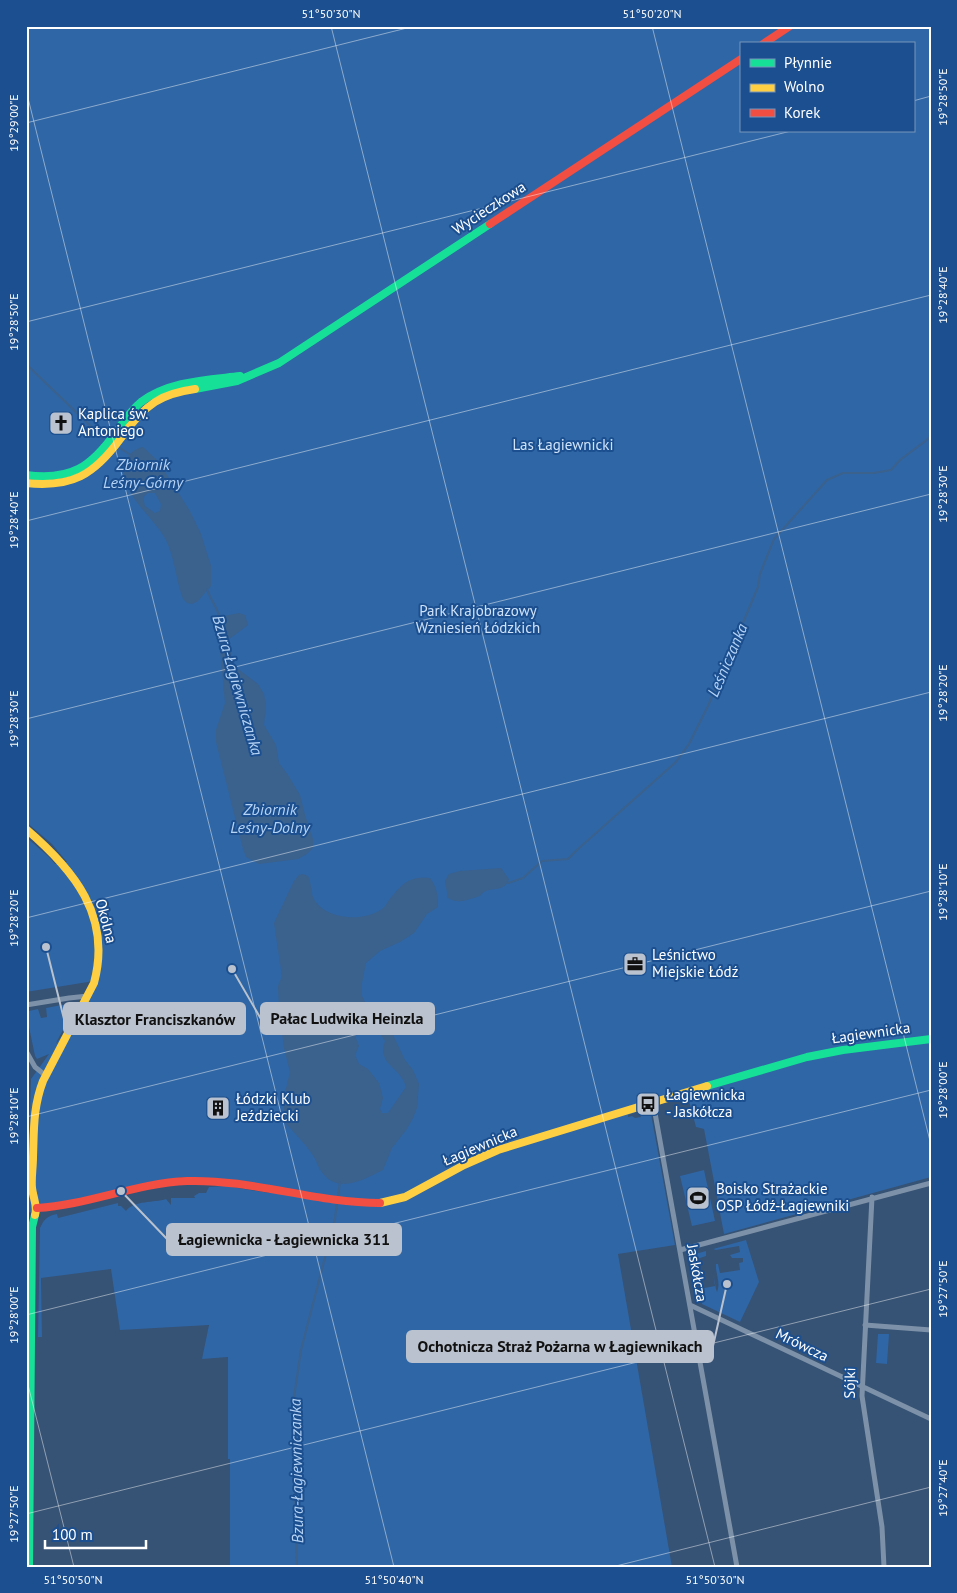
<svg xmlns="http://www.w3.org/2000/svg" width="957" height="1593" font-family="'PT Sans',sans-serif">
  <rect width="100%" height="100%" fill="#365274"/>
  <path fill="#2f66a5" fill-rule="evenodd" d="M26,26h905v1151l-207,57 -20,-105 -8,-2 -8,-30 -16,3 -44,15v2l4,-1 3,2 6,-1 -2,-4 7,-1 5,2 24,131 -57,9 54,313h-442v-108h-2v-102l-26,2 7,-34 -89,5 -9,-61 -70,9 1,59h-4l2,-109c4,-9 7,-12 17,-14l1,4 60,-15v3h3l5,5c8,-11 28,-8 40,-12l5,6v-7h24l-1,-2 5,-3h7l3,-6 17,-1 43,7 1,-2 -89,-14 -154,36 4,-134 18,-25 -12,5 -2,-3 -6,-29 -1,-14 1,-2 9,-2 3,9 6,-1 -1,-9 21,-4c9,11 -7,28 -11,40l39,-55 -1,-8 -68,11v-155l23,20 6,7 12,-2 -15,-18 -26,-22zM741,44h172v87h-172z
    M704,1170l11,51 -23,5 -12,-50z
    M746,1240l13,42 -19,40 -38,-18 -3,-15 16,-3 -2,-14 3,17 1,3c4,-10 -2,-19 -1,-28h2l2,9 20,-3 -1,-7 4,-1v-4h-11l-2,-3 10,-3 -1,-6 -23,4 -3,-1z
    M706,1251v5l-12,4 3,14 -5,1 -4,-19z
    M878,1334h11l-2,30 -11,-1z"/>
  <path fill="#3b618d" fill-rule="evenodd" d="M143,447l15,14 32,50 11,23 10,32v20l-13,15 -6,3 -5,-1 -4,-4c-7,-19 -8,-40 -17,-59 -12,-22 -36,-38 -42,-64 -1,-4 1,-10 2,-15 3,-8 9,-12 17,-14zM148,493h7l6,11 -1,7 -5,2 -10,-7 -2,-9z
    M239,613l6,2 3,10 -20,15 6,26 24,18 6,10 2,12 -2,19 12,20 3,18 9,12 12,20 5,20 8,24v9l-6,6 -9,5 -39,5 -13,-7 -3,-8 -27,-107v-12l9,-27 -8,-87h7z
    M501,868l8,11c-5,16 -21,5 -29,17 -11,3 -21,9 -32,2l-3,-17 4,-7 11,-3z
    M303,874l5,2c4,7 2,18 7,25 13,19 49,21 67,8 3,-2 5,-6 7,-9 13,-16 19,-24 41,-22 7,9 8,18 8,29l-11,7 -13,19 -14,9 -20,9 -14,12 -4,20v13l7,14h10l10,8 4,17 12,25 8,10 6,14 -2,24 -4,10 -6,11 -15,19 -9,22c-20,10 -46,25 -62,1 -3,-4 -4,-9 -7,-14 -8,-13 -20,-24 -30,-36v-24l6,-25 -6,-24 -5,-40 -1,-22 4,-10 -8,-53 20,-42 5,-6zM353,1022l9,3 2,4 15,3 6,9c-8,25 15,24 21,46l-18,26h-6l-2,-4 3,-11 -4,-15 -11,-14 -9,-5 -4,-9 4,-9 -7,-18z"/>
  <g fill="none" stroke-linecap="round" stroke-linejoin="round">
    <path stroke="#3b618d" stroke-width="2" d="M26,364l77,74
      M120,448l12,8
      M207,589c3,10 10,18 12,27
      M508,883l15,-5 19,-17 26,-2 10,-10 98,-87 13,-18 19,-38 50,-119 2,-13 14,-35 53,-59 16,-7h31l17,-3 9,-10 28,-21 3,-3
      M338,1197l2,-15
      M297,1567l-4,-163 8,-54 34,-131 2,-17"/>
    <path stroke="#7d92a8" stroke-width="5" d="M26,1005l43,-7 19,-2
      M26,1051l9,16 10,8
      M653,1102l84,465
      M872,1197l-10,199 20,131 2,40
      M680,1250l251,-67
      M690,1305l241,114
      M865,1325l66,5"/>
    <path stroke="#16e098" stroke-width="8" d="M195,389l42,-8 42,-18 211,-139
      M26,475c45,6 65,-8 90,-43 8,-11 15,-22 25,-30 28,-21 66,-22 99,-26
      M707,1086l100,-29 36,-7 88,-11
      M29,1567l3,-340 3,-12"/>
    <path stroke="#ffcf43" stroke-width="8" d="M26,483c46,5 68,-8 95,-45 9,-13 20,-27 34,-36 12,-8 26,-11 40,-13
      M26,829c48,41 86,87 68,154l-51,98c-10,26 -9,49 -10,76 0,11 -2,21 -1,31 1,10 6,18 3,27
      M380,1203l25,-6 59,-32 34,-15 209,-64"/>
    <path stroke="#f24e42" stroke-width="8" d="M763,44l27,-18
      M490,224l251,-165
      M37,1208c51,-3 99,-25 150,-27 65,-2 128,22 193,22"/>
  </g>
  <path fill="none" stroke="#fff" stroke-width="1" stroke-opacity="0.45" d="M331,26l384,1541M652,26l279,1119M26,90l368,1477M913,101l18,-5M26,123l389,-97M26,322l765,-191M26,521l905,-226M26,719l905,-225M26,918l905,-226M26,1117l905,-226M26,1315l905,-225M26,1377l48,190M26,1514l905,-225M612,1567l319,-80"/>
  <defs>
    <g id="church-square" transform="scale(1.25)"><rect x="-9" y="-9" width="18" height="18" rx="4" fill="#b9c2ce" stroke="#1b4f8f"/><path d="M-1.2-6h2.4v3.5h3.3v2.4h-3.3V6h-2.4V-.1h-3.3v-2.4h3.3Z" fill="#111"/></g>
    <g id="office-square" transform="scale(1.25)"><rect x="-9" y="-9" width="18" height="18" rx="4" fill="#b9c2ce" stroke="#1b4f8f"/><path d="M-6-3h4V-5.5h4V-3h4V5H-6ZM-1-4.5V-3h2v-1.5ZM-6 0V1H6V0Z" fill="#111"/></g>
    <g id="bus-square" transform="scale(1.25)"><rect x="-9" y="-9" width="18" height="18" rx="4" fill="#b9c2ce" stroke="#1b4f8f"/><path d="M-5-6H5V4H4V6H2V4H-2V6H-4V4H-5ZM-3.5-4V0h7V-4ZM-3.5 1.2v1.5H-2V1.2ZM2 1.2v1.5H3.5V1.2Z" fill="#111"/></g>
    <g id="building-square" transform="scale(1.25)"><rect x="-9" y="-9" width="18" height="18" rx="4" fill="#b9c2ce" stroke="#1b4f8f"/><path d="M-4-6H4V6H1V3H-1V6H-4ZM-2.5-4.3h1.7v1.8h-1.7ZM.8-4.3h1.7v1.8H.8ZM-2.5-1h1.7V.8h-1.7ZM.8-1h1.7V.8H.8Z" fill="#111"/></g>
    <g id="stadium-square" transform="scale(1.25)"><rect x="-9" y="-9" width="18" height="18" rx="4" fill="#b9c2ce" stroke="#1b4f8f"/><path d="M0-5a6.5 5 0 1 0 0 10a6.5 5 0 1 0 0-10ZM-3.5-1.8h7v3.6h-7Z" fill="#111"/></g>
  </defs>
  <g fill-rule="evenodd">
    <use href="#church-square" x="61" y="423"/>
    <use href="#office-square" x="635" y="964"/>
    <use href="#bus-square" x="648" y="1104"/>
    <use href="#building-square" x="218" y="1108"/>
    <use href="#stadium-square" x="698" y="1198"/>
  </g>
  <g text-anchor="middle" stroke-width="4" stroke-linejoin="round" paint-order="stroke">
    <g font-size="15" fill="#fff" stroke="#1b4f8f">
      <text transform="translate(489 208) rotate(-33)" y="5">Wycieczkowa</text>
      <text transform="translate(106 921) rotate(75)" y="5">Okólna</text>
      <text transform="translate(871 1033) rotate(-8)" y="5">Łagiewnicka</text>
      <text transform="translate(480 1146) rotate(-23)" y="5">Łagiewnicka</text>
      <text transform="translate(697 1273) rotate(80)" y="5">Jaskółcza</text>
      <text transform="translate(802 1345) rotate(26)" y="5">Mrówcza</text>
      <text transform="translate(850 1383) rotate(-89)" y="5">Sójki</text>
    </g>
    <g font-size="15" fill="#fff" stroke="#1b4f8f" text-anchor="start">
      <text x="78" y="419">Kaplica św.<tspan x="78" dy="17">Antoniego</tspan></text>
      <text x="652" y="960">Leśnictwo<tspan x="652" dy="17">Miejskie Łódź</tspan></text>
      <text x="666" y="1100">Łagiewnicka<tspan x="666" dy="17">- Jaskółcza</tspan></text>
      <text x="236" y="1104">Łódzki Klub<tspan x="236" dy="17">Jeździecki</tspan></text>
      <text x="716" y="1194">Boisko Strażackie<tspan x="716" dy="17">OSP Łódź-Łagiewniki</tspan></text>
    </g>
    <g font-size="15" fill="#cfe3fa" stroke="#1b4f8f">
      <text x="563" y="450">Las Łagiewnicki</text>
      <text x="478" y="616">Park Krajobrazowy<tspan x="478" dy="17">Wzniesień Łódzkich</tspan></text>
    </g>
    <g font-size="16" font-style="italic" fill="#b5d3f5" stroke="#1b4f8f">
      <text x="143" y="470">Zbiornik<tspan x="143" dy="18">Leśny-Górny</tspan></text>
      <text transform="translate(727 660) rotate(-67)" y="6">Leśniczanka</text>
      <text transform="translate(238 685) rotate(74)" y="6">Bzura-Łagiewniczanka</text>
      <text x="270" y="815">Zbiornik<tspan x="270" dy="18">Leśny-Dolny</tspan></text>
      <text transform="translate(296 1471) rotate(-91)" y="6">Bzura-Łagiewniczanka</text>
    </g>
  </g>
  <path fill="none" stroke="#b9c2ce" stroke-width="2" d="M232 969L261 1019M46 947L64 1019M121 1191L167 1239M727 1284L713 1346"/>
  <g fill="#b9c2ce" stroke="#1b4f8f" stroke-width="2">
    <circle cx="232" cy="969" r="5"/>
    <circle cx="46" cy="947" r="5"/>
    <circle cx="121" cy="1191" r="5"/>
    <circle cx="727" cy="1284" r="5"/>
  </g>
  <g fill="#b9c2ce" stroke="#b9c2ce" stroke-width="2">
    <rect x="261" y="1003" width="173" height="31" rx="5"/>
    <rect x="64" y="1003" width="181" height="31" rx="5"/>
    <rect x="167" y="1224" width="234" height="31" rx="5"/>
    <rect x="407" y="1331" width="306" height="31" rx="5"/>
  </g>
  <g font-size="16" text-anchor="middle" font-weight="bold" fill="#111">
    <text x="347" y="1024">Pałac Ludwika Heinzla</text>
    <text x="155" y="1025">Klasztor Franciszkanów</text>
    <text x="284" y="1245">Łagiewnicka - Łagiewnicka 311</text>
    <text x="560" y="1352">Ochotnicza Straż Pożarna w Łagiewnikach</text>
  </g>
  <rect width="957" height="1593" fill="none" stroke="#1b4f8f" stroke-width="55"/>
  <rect x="740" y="42" width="175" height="90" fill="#1b4f8f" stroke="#7695bc"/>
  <rect x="750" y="59" width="25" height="8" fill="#16e098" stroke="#7695bc"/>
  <text x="784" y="68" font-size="15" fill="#ffffff">Płynnie</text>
  <rect x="750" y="84" width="25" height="8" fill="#ffcf43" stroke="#7695bc"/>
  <text x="784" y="92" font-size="15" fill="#ffffff">Wolno</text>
  <rect x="750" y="109" width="25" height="8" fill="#f24e42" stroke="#7695bc"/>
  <text x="784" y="118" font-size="15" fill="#ffffff">Korek</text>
  <path d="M45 1540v8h101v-8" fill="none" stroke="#ffffff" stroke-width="2.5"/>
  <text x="52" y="1540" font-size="15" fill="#ffffff" stroke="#1b4f8f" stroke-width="4" paint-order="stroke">100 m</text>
  <rect x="28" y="28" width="902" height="1538" fill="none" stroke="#fff" stroke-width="2"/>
  <g font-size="12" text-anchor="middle" fill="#fff">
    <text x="331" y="18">51°50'30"N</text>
    <text x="652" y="18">51°50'20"N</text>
    <text transform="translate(943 97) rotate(-90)" y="4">19°28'50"E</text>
    <text transform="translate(14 123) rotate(-90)" y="4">19°29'00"E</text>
    <text transform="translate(943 295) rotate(-90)" y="4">19°28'40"E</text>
    <text transform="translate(14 322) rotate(-90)" y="4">19°28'50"E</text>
    <text transform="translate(943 494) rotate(-90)" y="4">19°28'30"E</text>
    <text transform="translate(14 520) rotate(-90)" y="4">19°28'40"E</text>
    <text transform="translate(943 693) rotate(-90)" y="4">19°28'20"E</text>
    <text transform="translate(14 719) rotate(-90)" y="4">19°28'30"E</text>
    <text transform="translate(943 892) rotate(-90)" y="4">19°28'10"E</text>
    <text transform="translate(14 918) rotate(-90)" y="4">19°28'20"E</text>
    <text transform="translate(943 1090) rotate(-90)" y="4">19°28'00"E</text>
    <text transform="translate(14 1116) rotate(-90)" y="4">19°28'10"E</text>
    <text transform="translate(943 1289) rotate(-90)" y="4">19°27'50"E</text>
    <text transform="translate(14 1315) rotate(-90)" y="4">19°28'00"E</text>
    <text transform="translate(943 1488) rotate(-90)" y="4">19°27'40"E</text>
    <text transform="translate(14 1514) rotate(-90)" y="4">19°27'50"E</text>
    <text x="73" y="1584">51°50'50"N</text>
    <text x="394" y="1584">51°50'40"N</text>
    <text x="715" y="1584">51°50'30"N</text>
  </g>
</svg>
